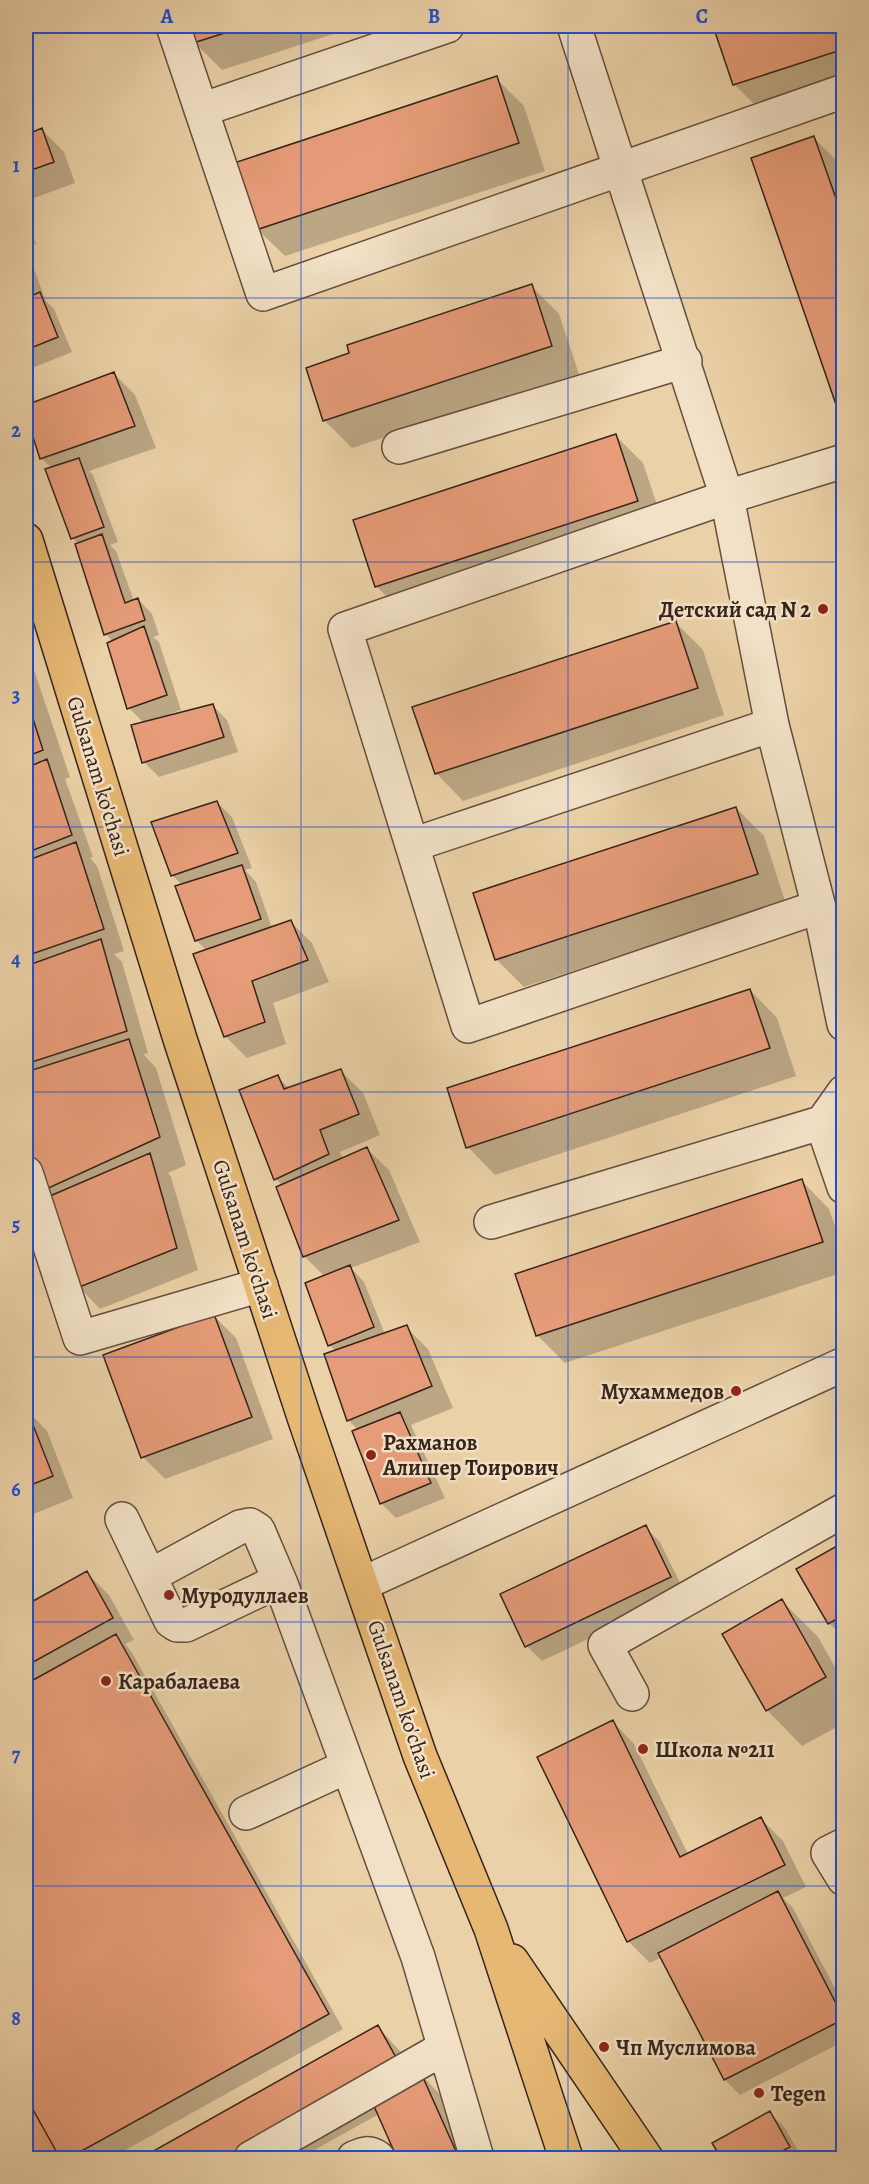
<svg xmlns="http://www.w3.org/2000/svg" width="869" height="2184" font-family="Alegreya,serif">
  <rect width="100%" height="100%" fill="#ebd1a7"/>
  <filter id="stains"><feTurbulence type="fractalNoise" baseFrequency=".00333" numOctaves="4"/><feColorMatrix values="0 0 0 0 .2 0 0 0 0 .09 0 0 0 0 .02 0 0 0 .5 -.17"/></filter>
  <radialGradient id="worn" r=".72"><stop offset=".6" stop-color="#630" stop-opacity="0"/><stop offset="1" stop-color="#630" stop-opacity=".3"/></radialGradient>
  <path fill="#0003" d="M189,26h169l-136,44 -28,-28z
    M715,26h129v59l-82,27 -28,-28z
    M496,78l28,28 21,65 -260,85 -28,-27z
    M42,130l22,22 11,31 -49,18v-65z
    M814,138l27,27 3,7v250l-92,-263z
    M26,219l10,25 -10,4 20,53 8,8 18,43 -42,17 -4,-4z
    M531,286l28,28 20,60 -227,74 -28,-28z
    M113,373l22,22 21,53 -67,23 4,4 25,67 -8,3 6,6 18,50 4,-2 14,15 7,21 -6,2 6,5 22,68 -14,5v2l45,-12 15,15 11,32 -79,25 -15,-15v-39l-15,-15 -16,-66 -7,-8 -28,-90 -5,-6 -26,-68 5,-2 -11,-10 -15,-48v-3z
    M615,435l28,28 22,65 -261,86 -28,-28z
    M675,622l28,28 21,65 -261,86 -27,-28z
    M26,656l5,5 39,116 -5,2 28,78 -3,1 7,8 27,85 -10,3 8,8 26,91 -5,1 13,14 30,97 -18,8 3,4 27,93 -98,39 -21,-22 -53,-150z
    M217,802l15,15 20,51 -7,2 11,12 16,46 18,-7 22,22 17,39 -56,21 13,41 -39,14 -22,-22 -18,-85 -11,-11 -14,-55 -10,-10z
    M736,808l28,28 21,65 -261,86 -27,-27 -22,-66z
    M750,990l27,28 19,58 -301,99 -27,-28z
    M341,1071l22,22 17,42 -40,17 3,7 24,-10 22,21 31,72 -69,26 13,14 21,52 21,-7 22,22 25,59 -42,17 34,73 -49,20 -15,-15 -23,-73 -10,-10 -12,-69 -7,-6 -4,-68 -21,-21 -21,-70 -7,-7 1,-102 13,12z
    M802,1181l27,28 15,42v21l-279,91 -27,-27 -21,-61z
    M214,1316l22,22 37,101 -108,40 -22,-22z
    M26,1409l21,22 26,67 -47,19z
    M645,1527l15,15 25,51 -143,68 -15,-15z
    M844,1544v94l-15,-15z
    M87,1573l22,22 25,45 -9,4 6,7 212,378 -232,129h-85v-551z
    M782,1601l36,36 26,46v40l-42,23 -35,-36z
    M613,1722l21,22 54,110 73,-35 22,22 23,46 -23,11 10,10 51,98v35l-104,54 -15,-15 -63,-123 -12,6 -22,-22z
    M378,2027l64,70 28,61h-71l-20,-44 -79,44h-156z
    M770,2113l15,15 17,30h-80l-8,-14z"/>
  <path fill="#e69c78" stroke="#37231b" stroke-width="1.5" d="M187,26h60l-54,17z
    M713,26h131v23l-111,36z
    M497,76l22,67 -263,87 -22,-67z
    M42,128l12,34 -28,10v-37z
    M814,136l30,85 -2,201 -91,-264z
    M26,268l7,21 -7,3z
    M532,284l20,62 -229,75 -17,-53 43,-15 -2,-8z
    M40,292l18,45 -32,13v-52z
    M114,372l21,54 -95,33 -14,-44v-10z
    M616,434l22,67 -263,86 -22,-67z
    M79,458l25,69 -33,12 -26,-70z
    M102,534l23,69 13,-5 7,22 -41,15 -29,-91z
    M676,621l22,67 -263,86 -23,-67z
    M144,626l23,69 -40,14 -20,-66z
    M26,697l17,53 -17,7z
    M213,704l11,33 -82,26 -11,-38z
    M47,759l25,76 -46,18v-85z
    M217,801l21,52 -67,23 -20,-54z
    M736,807l22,67 -263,86 -22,-67z
    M76,842l28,87 -78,27v-95z
    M242,865l19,54 -66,22 -20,-55z
    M291,920l17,40 -56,21 13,41 -41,15 -31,-83z
    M101,939l26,92 -101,33v-98z
    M750,989l20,59 -304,100 -19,-60z
    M129,1039l31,98 -118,54 -16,-49v-70z
    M341,1069l18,45 -39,16 9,24 -55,26 -35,-90 39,-15 6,14z
    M367,1147l32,73 -96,37 -27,-70z
    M150,1153l27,95 -100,40 -34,-89z
    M802,1179l21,63 -287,94 -21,-62z
    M350,1265l24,62 -46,19 -23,-63z
    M214,1314l38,103 -111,41 -38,-103z
    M407,1325l25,61 -85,35 -23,-67z
    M26,1407l27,69 -27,11z
    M400,1412l31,71 -51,21 -28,-73z
    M646,1525l25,52 -146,70 -25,-53z
    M844,1542v73l-16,9 -32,-55z
    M87,1571l26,47 -87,48v-61z
    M782,1599l44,78 -60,34 -44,-77z
    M116,1634l213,380 -260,144h-9l-34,-61v-413z
    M613,1720l67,137 81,-40 24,48 -158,77 -90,-185z
    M778,1891l66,128 -120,61 -66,-127z
    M378,2025l20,36 -174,97h-83z
    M421,2073l38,85h-62l-28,-63z
    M26,2097l34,61h-34z
    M770,2111l20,36 -21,11h-48l-9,-15z
    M844,2150v8h-16z"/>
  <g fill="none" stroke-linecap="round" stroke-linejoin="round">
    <g stroke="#644e3e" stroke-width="36">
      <path id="minor" d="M173,26l90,268 581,-203
        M574,26l153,471 45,228 51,198 21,101
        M201,110l246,-84
        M399,447l286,-86
        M412,845l360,-120
        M818,907l-350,119 -123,-397 382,-132 117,-36
        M844,1092l-22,31 22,64
        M26,1173l54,165 181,-53
        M491,1222l353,-106
        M122,1519l49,102 6,4h9l84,-40 11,-1 137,373 59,201
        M150,1576l90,-49 10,-2 8,5 23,54
        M362,1584l482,-220
        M632,1694l-27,-49 239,-135
        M246,1813l102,-47
        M844,1845l-16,8 16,26
        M251,2158l193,-110
        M354,2158c9,-4 15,-7 24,0"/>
    </g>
    <g stroke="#37231b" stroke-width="36">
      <path id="major" d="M26,540l154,499 124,378 116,339 71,173 75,229
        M512,1961l134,197"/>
    </g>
    <use href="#minor" stroke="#f2e1c6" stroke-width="33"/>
    <use href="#major" stroke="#e6b874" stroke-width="33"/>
  </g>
  <path fill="none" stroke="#1d4ed8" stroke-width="1.5" stroke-opacity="0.55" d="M301,26v2132M568,26v2132M26,298h818M26,562h818M26,827h818M26,1092h818M26,1357h818M26,1622h818M26,1886h818"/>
  <g fill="#8f2418" stroke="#f2e1c6" stroke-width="2">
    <circle cx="823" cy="609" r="6"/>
    <circle cx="736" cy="1391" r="6"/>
    <circle cx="371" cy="1455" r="6"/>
    <circle cx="169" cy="1595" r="6"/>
    <circle cx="106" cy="1681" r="6"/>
    <circle cx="643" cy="1749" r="6"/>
    <circle cx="604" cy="2047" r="6"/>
    <circle cx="759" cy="2093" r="6"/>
  </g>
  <g text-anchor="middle" stroke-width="5" stroke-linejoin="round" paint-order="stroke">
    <g font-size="22" font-weight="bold" fill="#37231b" stroke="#f2e1c6" text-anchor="start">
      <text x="811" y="617" text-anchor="end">Детский сад N 2</text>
      <text x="724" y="1399" text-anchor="end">Мухаммедов</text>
      <text x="383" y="1450">Рахманов<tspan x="383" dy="25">Алишер Тоирович</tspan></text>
      <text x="181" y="1603">Муродуллаев</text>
      <text x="118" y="1689">Карабалаева</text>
      <text x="655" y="1757">Школа №211</text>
      <text x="616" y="2055">Чп Муслимова</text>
      <text x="771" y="2101">Tegen</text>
    </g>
    <g font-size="22" fill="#37231b" stroke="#f2e1c6">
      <text transform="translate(99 776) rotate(73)" y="8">Gulsanam ko'chasi</text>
      <text transform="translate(246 1239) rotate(72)" y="8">Gulsanam ko'chasi</text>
      <text transform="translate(402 1699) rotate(71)" y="8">Gulsanam ko'chasi</text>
    </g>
  </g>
  <rect width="869" height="2184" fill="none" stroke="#ebd1a7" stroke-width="66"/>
  <rect x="33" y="33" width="803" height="2118" fill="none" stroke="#1d4ed8" stroke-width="2"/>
  <g font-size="20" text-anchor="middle" font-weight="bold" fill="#1d4ed8">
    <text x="167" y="23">A</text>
    <text x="434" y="23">B</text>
    <text x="702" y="23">C</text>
    <text x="16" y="172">1</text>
    <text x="16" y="437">2</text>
    <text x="16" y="702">3</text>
    <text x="16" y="966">4</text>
    <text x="16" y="1231">5</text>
    <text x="16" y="1496">6</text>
    <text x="16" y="1761">7</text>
    <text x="16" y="2025">8</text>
  </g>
  <rect width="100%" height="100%" filter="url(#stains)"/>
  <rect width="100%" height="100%" fill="url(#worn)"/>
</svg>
